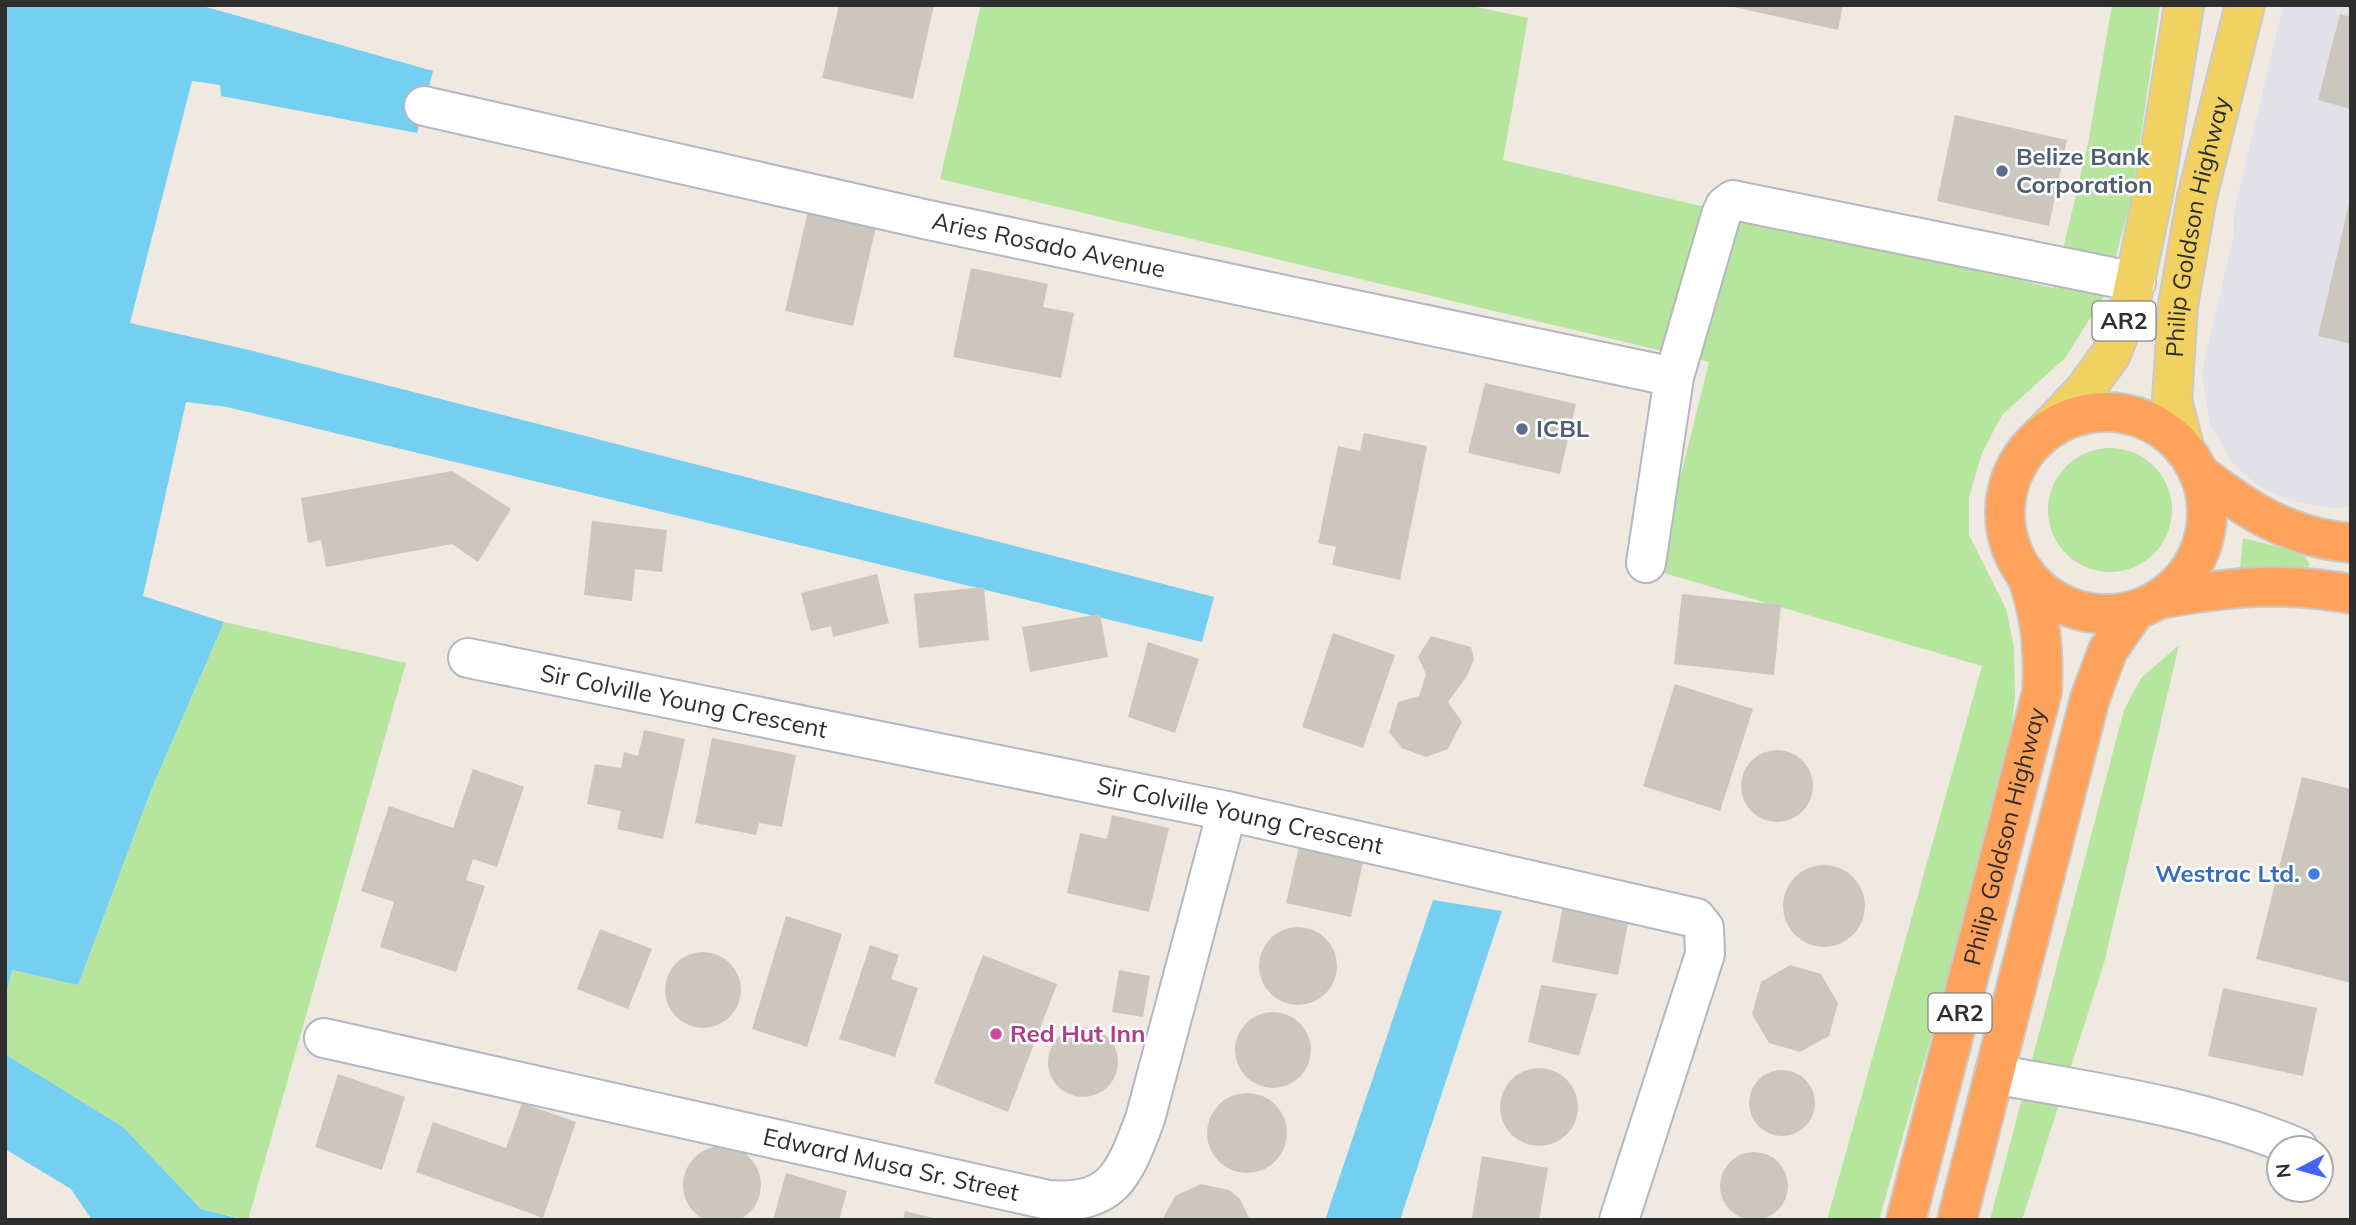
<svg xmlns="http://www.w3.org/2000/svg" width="2356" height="1225" font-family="Mulish,sans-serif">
  <rect width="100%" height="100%" fill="#efe9e1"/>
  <path fill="#e3e1e8" d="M2351,5v501l-18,3 -44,-9 -32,-14 -25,-24 -22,-37 -8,-53 32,-138v-21l49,-207z"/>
  <path fill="#b6e59e" d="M981,5h486l61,13 -25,142 551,128 35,-149 23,-134h48l-28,192 -26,96 -41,65 -63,57 -20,38 -13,44v38l37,74 8,38 1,49 -8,75 -128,449h-52l155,-554 -325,-95 52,-209 -769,-183z
    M2048 510a62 62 0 1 1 124 0a62 62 0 1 1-124 0Z
    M2243,538l60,15 7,12 -9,7 -62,9z
    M224,622l182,41 -158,557 -47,-11 -78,-82 -118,-73v-56l7,-28 66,15 73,-195z
    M2179,645l-75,318 -82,257h-32l134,-510 17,-32z"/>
  <path fill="#75cff0" d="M5,5h194l234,66 -16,62 -196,-37 -1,-11 -28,-4 -62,242 115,26 969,248 -12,45 -975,-235 -41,-5 -43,194 81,26 -73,168 -73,195 -66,-15 -7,28z
    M1433,900l69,11 -102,309h-75z
    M5,1054l118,73 78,82 44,11h-153l-21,-31 -66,-40z"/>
  <path fill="#cbc7bf" d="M839,5h95l-21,94 -91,-21z
    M1725,5h118l-5,25z
    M2340,14l11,3v92l-33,-9z
    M1955,115l112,25 -18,86 -112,-25z
    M2350,200h1v144l-33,-8z
    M808,211l68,16 -23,99 -68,-15z
    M971,268l77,16 -5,23 31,6 -13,65 -108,-21z
    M1485,383l91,21 -16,70 -92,-21z
    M1364,433l63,13 -27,134 -68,-15 4,-18 -18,-4 20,-97 22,5z
    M452,471l59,38 -33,53 -26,-18 -126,23 -5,-27 -13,3 -7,-45z
    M592,521l75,9 -5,42 -27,-3 -3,32 -48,-6z
    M877,574l12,49 -56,14 -2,-11 -20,5 -10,-38z
    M984,587l5,53 -70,8 -5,-54z
    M1682,594l99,11 -7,70 -100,-11z
    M1100,614l8,43 -78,15 -8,-45z
    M1333,633l62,22 -32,93 -61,-21z
    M1431,636l40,11 3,12 -7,17 -19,26 14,20 -14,27 -22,8 -24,-9 -13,-16 9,-30 21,-6 7,-22 -8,-17z
    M1148,642l51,17 -24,74 -47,-16z
    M1675,684l78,25 -33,102 -77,-25z
    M644,730l41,9 -22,100 -46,-10 4,-18 -34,-7 8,-40 26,4 3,-16 14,4z
    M712,738l84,17 -14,72 -23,-4 -3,12 -61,-12z
    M1741 786a36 36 0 1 1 72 0a36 36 0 1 1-72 0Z
    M473,769l51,18 -27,80 -24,-8 -7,21 19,6 -29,86 -76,-25 14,-45 -33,-11 28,-85 64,22z
    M2302,777l49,12v194l-95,-24z
    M1112,815l57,13 -20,84 -82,-19 13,-60 27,6z
    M1300,842l64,15 -13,60 -65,-14z
    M1783 906a41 41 0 1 1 82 0a41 41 0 1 1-82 0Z
    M1564,900l66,13 -12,62 -66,-13z
    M786,916l56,18 -35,113 -55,-18z
    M1259 966a39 39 0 1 1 78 0a39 39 0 1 1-78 0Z
    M600,929l52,20 -24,60 -51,-20z
    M870,945l29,10 -8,24 27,9 -23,69 -56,-18z
    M665 990a38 38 0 1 1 76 0a38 38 0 1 1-76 0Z
    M983,955l74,29 -49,128 -74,-29z
    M1790,965l31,9 17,29 -9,33 -29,16 -31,-9 -17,-29 9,-32z
    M1119,970l31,6 -7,41 -31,-5z
    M1541,985l56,9 -18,62 -51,-14z
    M2223,988l94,20 -14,68 -95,-20z
    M1235 1050a38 38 0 1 1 76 0a38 38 0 1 1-76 0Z
    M1048 1062a35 35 0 1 1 70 0a35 35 0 1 1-70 0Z
    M1500 1107a39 39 0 1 1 78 0a39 39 0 1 1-78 0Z
    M1749 1103a33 33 0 1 1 66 0a33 33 0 1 1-66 0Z
    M338,1074l67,23 -23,73 -67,-23z
    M1207 1133a40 40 0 1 1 80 0a40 40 0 1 1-80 0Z
    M522,1103l54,19 -33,96 -127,-46 17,-50 73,26z
    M683 1185a39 39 0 1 1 78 0a39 39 0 1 1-78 0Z
    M1720 1186a34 34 0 1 1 68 0a34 34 0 1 1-68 0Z
    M1482,1156l66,12 -9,52 -67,-2z
    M786,1173l61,18 -8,29h-66z
    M1201,1184l28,6 11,9 10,21h-88l13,-24z
    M905,1211l32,8v1h-34z"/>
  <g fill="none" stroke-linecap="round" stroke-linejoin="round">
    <g stroke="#b4b7c1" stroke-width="42">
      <g id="minor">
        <path id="s1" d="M424,106l500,113 750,158"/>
        <path d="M1646,563l28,-186 47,-162 4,-9 8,-6 403,82"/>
        <path id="s2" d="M468,658l759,153 469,107 8,10 1,26 -86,266"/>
        <path id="s3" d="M324,1038l724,162c66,5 76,-26 97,-81l82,-308"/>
        <path d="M1994,1074c102,19 209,33 304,74"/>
      </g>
    </g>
    <g stroke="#c9c9c9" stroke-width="42">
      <g id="major">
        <path d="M2044,433l40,-42 27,-37 19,-49 25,-120 29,-180"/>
        <path id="s4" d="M2185,451l-13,-51 6,-95 19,-108 48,-192"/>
      </g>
    </g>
    <g stroke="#c9c9c9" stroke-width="42">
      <g id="highway">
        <circle cx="2106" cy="513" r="101"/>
        <path d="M2199,473c47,37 91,65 152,70"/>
        <path d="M2160,599c69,-12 121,-18 191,-5"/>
        <path id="s5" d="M1906,1220l136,-528c2,-42 -1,-78 -16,-118"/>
        <path d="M1957,1220l133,-522 18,-48 27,-39"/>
      </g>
    </g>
    <use href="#minor" stroke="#fff" stroke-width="38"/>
    <use href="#major" stroke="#f2d163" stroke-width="38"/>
    <use href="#highway" stroke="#ffa35c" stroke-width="38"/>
  </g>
  <g fill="#5c6f8a" stroke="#fff" stroke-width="2.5">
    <circle cx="2002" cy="171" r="7"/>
    <circle cx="1522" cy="429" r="7"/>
  </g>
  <circle fill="#3f7fe0" stroke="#fff" stroke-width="2.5" cx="2314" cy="874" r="7"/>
  <circle fill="#d1479c" stroke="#fff" stroke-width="2.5" cx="996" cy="1034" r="7"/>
  <g text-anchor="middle" stroke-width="5" stroke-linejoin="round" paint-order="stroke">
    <g fill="#fff" stroke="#6d6d6d" stroke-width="2">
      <rect x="2092.5" y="301.5" width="63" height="39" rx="5"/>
      <rect x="1928.5" y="993.5" width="63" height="39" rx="5"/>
    </g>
    <g font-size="23" font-weight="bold" fill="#2e2e2e">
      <text x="2124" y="329">AR2</text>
      <text x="1960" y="1021">AR2</text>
    </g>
    <g font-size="24" font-weight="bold" fill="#4e5e75" stroke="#fff" text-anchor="start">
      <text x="2016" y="165">Belize Bank<tspan x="2016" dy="28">Corporation</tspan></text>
      <text x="1536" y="437">ICBL</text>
    </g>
    <g font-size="24" fill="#2e2e2e" stroke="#fff">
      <text dy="8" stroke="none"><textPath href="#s4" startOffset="228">Philip Goldson Highway</textPath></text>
      <text dy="8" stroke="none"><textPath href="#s1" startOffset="640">Aries Rosado Avenue</textPath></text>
      <text dy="8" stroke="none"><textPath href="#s2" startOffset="220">Sir Colville Young Crescent</textPath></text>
      <text dy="8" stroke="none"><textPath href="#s2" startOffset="788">Sir Colville Young Crescent</textPath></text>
      <text dy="8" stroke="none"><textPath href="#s5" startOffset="396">Philip Goldson Highway</textPath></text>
      <text dy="8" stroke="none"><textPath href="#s3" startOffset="581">Edward Musa Sr. Street</textPath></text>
    </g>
    <g font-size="24" font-weight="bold" fill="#366cbe" stroke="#fff" text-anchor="end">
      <text x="2300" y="882">Westrac Ltd.</text>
    </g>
    <g font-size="24" font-weight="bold" fill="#b23c85" stroke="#fff" text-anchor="start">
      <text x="1010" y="1042">Red Hut Inn</text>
    </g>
  </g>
  <rect width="2356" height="1225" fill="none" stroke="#2e2e2e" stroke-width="14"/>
  <g transform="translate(2300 1169) rotate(264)"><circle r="33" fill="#ffffff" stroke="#ababab" stroke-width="2"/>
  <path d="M0-5L12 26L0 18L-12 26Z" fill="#4264fb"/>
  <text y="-10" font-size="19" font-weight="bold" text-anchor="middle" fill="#2e2e2e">N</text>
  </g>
</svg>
